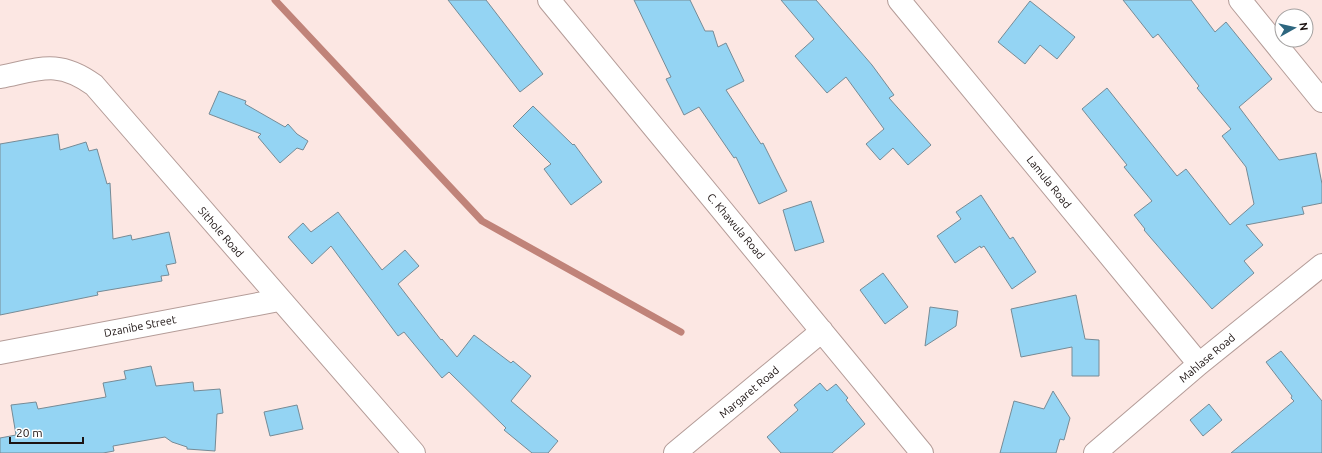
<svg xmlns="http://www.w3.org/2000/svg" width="1322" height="453" font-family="Ubuntu,sans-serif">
  <rect width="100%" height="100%" fill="#fce7e3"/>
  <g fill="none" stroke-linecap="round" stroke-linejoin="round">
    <path stroke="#c08379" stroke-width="7" d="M275,0l207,221 199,111"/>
  </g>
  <path fill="#94d4f3" stroke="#768b96" d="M448,0h38l57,74 -23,18z
    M634,0h56l15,31h8l5,16 8,-4 18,38 -18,9 35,54 2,-1 24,48 -28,13 -23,-47 -2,1 -35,-51 -15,8 -18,-36 5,-2z
    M781,0h35l56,65 22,30 -5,3 42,47 -23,20 -15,-17 -13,12 -14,-16 18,-15 -38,-52 -19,16 -32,-37 19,-17z
    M1123,0h68l24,32 11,-10 46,57 -33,28 40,53 37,-7 6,31v19l-20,4 2,7 -58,11 17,20 -19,16 10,12 -42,36 -68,-79 1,-1 -11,-14 18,-14 -28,-34 3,-2 -45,-56 25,-21 70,88 9,-7 44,56 24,-21 -8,-37 -24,-31 9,-7 -34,-41 2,-2 -41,-52 -5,4z
    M1030,1l45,36 -18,22 -17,-14 -15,19 -27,-22z
    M219,91l27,10 -1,3 40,23 3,-3 9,10 11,7 -5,9 -6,-2 -17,15 -22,-26 3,-3 -52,-20z
    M533,106l40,39 1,-1 28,38 -31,23 -27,-36 7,-5 -38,-38z
    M58,134l2,16 26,-8 3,9 8,-2 10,35 3,-1 3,56 18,-4 1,5 37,-8 7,31 -10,2 3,10 -8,1 1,5 -65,11 1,3 -98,20v-171z
    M981,195l29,44 3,-2 23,35 -24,17 -28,-43 -3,2 -1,-2 -25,17 -18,-27 24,-17 -5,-7z
    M811,201l13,41 -29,9 -12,-41z
    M338,212l44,58 23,-20 14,16 -21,18 43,56 1,-1 15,18 17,-22 37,28 2,-2 18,15 -20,25 47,40 -10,12h-16l-28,-23 2,-2 -57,-56 -7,6 -38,-46 -6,4 -67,-90 -19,18 -24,-27 15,-14 8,9z
    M883,273l25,34 -23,17 -25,-34z
    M1076,295l9,44 14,1v36h-27v-29l-51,10 -10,-48z
    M930,307l28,4 -2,15 -31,20z
    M1281,351l41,50v52h-91l63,-52 -3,-3 1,-2 -26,-34z
    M151,366l5,20 37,-4 1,9 26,-2 3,24 -6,1 -2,37 -28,-2v-2l-15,-5 -7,-5 -52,9 1,5 -11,2h-103v-15l16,-3 -5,-30 25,-3 2,7 68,-12 -3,-14 23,-4 -2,-8z
    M820,383l7,8 9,-7 12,14 -2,2 19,24 -33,29h-51l-14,-16 31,-27 -4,-5z
    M1053,391l17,27 -6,22 -4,-1 -4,14h-56l14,-52 30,8z
    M1209,404l13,16 -19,16 -13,-16z
    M297,405l6,24 -33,7 -6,-24z"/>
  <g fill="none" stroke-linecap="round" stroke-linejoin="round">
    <g stroke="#b49c98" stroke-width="24">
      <path id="minor" d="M549,0l373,453
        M899,0l300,364
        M1240,0l82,101
        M0,77c40,-8 58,-18 94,8l320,368
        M0,353l279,-53
        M675,453l147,-122
        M1095,453l104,-89 123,-99"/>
    </g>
    <use href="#minor" stroke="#fff" stroke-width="22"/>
  </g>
  <g text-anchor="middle" stroke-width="3.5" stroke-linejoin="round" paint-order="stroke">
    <g font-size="11" fill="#1c1312" stroke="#fff">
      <text transform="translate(1049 182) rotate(51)" y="4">Lamula Road</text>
      <text transform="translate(736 226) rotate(50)" y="4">C. Khawula Road</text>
      <text transform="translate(221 232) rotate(49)" y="4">Sithole Road</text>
      <text transform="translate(140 326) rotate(-11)" y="4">Dzanibe Street</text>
      <text transform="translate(1207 358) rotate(-40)" y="4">Mahlase Road</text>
      <text transform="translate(749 392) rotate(-40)" y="4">Margaret Road</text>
    </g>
  </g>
  <g transform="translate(1294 28) rotate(82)"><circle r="19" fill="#ffffff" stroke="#a4a1a0"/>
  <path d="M0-3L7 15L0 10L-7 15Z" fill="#2d667f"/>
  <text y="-6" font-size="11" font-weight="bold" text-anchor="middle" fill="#1c1312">N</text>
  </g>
  <path d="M10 437v6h73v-6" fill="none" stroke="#1c1312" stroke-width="2"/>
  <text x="16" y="437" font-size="12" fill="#1c1312" stroke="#ffffff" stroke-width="3" paint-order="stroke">20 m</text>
</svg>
